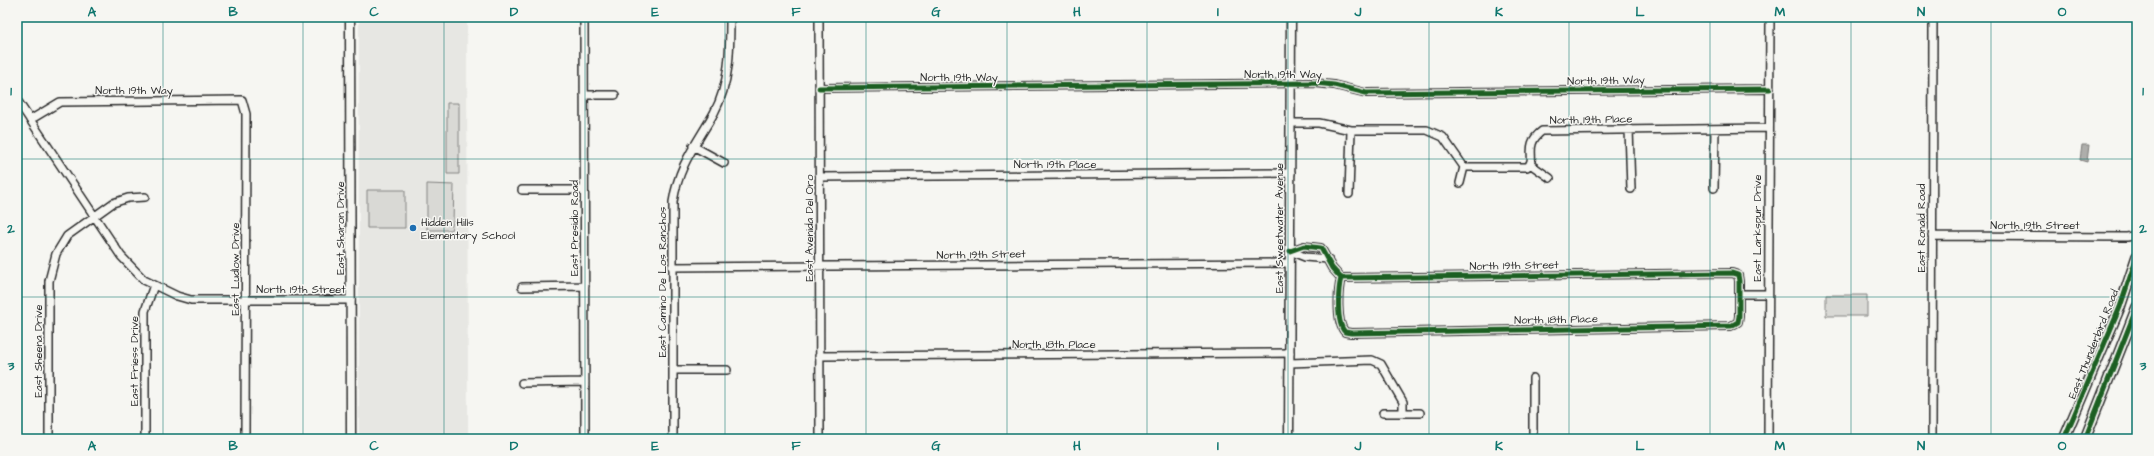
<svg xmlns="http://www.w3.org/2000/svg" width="2154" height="456" font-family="'Architects Daughter',sans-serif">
  <rect width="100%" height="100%" fill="#f6f6f2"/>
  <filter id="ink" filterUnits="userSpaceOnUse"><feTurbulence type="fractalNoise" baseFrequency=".025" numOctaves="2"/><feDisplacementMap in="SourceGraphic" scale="8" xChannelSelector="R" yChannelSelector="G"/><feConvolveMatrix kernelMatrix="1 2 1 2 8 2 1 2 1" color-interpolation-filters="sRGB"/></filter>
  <g filter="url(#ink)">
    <path fill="#e7e7e3" d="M359,17h108l1,422h-109z"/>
    <path fill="#d9d9d5" stroke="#828280" d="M447,103h12v71h-12z
      M427,184l27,1 -1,37 -2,8h-24z
      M367,190h38v38h-38z
      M1826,295h41v21h-41z"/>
    <path fill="#aeaeab" stroke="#7a7a78" d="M2082,145h7l-2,17 -7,-2z"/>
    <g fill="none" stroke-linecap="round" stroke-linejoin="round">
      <g stroke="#2b2b2b" stroke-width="10">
        <path id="minor" d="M584,17l1,422
          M819,17l1,422
          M819,88l496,-5 19,2 32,8 404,-4
          M584,95h31
          M17,100l104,156 23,24 33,16 14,4h160
          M30,120l30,-18 182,-2 4,14 -1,325
          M1291,123h28l32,7h76l16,7 21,30h63c11,-8 -5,-21 15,-36l227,-3
          M1629,129l2,60
          M693,146l31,17
          M1530,164l20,14
          M820,177l471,-4
          M1460,183l4,-16
          M1714,188l1,-59
          M522,190h62
          M1349,194l2,-64
          M1932,236l195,1 10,-2
          M1290,251l14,-5 17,2 11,20 9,10 391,-5 6,2 1,6v35l-1,6 -7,4 -380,7 -6,-1c-9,-9 -7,-42 -4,-54
          M1290,251l15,6 23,2
          M672,267l618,-4
          M522,287l63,-1
          M1740,294h28
          M819,356l471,-3
          M1290,363l82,-3 9,4 22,38v11
          M673,370h54
          M522,383l63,-1
          M1383,413h37
          M49,439v-158l7,-27 11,-18 46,-33 15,-5 17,-1
          M145,439v-128l9,-26
          M673,439v-237c6,-38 23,-57 41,-89 16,-30 16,-63 16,-96
          M1533,439v-61
          M1768,439l2,-422
          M1932,439l1,-422"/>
      </g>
      <g stroke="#2b2b2b" stroke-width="11">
        <path id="tertiary" d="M350,17l1,422
          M1289,439l2,-422"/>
      </g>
      <g stroke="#2b2b2b" stroke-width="12">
        <path id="secondary" d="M2064,439l56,-132 17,-51
          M2085,439l52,-132"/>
      </g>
      <use href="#minor" stroke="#f6f6f2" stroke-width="7"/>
      <use href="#tertiary" stroke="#f6f6f2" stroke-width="8"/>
      <use href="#secondary" stroke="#f6f6f2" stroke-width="9"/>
      <g stroke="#f6f6f2" stroke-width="8">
        <path id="cycleway" d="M819,88l496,-5 19,2 32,8 404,-4
          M1290,251l14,-5 17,2 11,20 9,10 391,-5 6,2 1,6v35l-1,6 -7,4 -380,7 -6,-1c-9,-9 -7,-42 -4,-54
          M2064,439l56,-132 17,-51
          M2085,439l52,-132"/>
      </g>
      <use href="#cycleway" stroke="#1b5e20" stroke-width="5"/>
    </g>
  </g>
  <path fill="none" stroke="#0f766e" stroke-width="1" stroke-opacity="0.55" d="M163,17v422M303,17v422M444,17v422M585,17v422M725,17v422M866,17v422M1007,17v422M1147,17v422M1288,17v422M1429,17v422M1569,17v422M1710,17v422M1851,17v422M1991,17v422M17,159h2120M17,297h2120"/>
  <circle fill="#1f6fb2" stroke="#f6f6f2" stroke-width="1.5" cx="413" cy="228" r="4"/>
  <g text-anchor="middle" stroke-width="3" stroke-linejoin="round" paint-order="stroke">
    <g font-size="11" fill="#2b2b2b" stroke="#f6f6f2">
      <text x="1283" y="78">North 19th Way</text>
      <text x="959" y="81">North 19th Way</text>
      <text transform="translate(1606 80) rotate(-1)" y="4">North 19th Way</text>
      <text x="134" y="94">North 19th Way</text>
      <text transform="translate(1591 119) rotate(-1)" y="4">North 19th Place</text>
      <text x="1055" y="168">North 19th Place</text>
      <text x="2035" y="229">North 19th Street</text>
      <text transform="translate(340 228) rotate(-90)" y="4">East Sharon Drive</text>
      <text transform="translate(574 228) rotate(-90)" y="4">East Presidio Road</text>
      <text transform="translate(809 228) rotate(-90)" y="4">East Avenida Del Oro</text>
      <text transform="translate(1279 228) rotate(-90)" y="4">East Sweetwater Avenue</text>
      <text transform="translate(1757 228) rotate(-90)" y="4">East Larkspur Drive</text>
      <text transform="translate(1921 228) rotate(-90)" y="4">East Ronald Road</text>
      <text transform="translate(981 254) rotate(-1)" y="4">North 19th Street</text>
      <text transform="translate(1514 265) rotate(-1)" y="4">North 19th Street</text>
      <text transform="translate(235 269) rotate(-90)" y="4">East Ludlow Drive</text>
      <text transform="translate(662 282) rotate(-90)" y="4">East Camino De Los Ranchos</text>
      <text x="301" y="293">North 19th Street</text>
      <text transform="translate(1556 319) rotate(-1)" y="4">North 18th Place</text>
      <text x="1054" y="348">North 18th Place</text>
      <text transform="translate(2093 344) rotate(-68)" y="4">East Thunderbird Road</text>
      <text transform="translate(38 351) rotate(-90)" y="4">East Sheena Drive</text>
      <text transform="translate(134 361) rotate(-90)" y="4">East Friess Drive</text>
    </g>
    <g font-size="11" fill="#2b2b2b" stroke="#f6f6f2" text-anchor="start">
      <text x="421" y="226">Hidden Hills<tspan x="421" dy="13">Elementary School</tspan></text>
    </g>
  </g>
  <rect width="2154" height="456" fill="none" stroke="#f6f6f2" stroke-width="44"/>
  <rect x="22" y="22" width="2110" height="412" fill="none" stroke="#0f766e" stroke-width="1.5"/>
  <g font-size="13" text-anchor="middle" font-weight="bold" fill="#0f766e">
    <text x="92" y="16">A</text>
    <text x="233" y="16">B</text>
    <text x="374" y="16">C</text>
    <text x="514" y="16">D</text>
    <text x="655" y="16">E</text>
    <text x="796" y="16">F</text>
    <text x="936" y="16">G</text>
    <text x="1077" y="16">H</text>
    <text x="1218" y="16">I</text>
    <text x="1358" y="16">J</text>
    <text x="1499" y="16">K</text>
    <text x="1640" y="16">L</text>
    <text x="1780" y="16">M</text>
    <text x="1921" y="16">N</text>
    <text x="2062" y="16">O</text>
    <text x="11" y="95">1</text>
    <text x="2143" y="95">1</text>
    <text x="11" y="233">2</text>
    <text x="2143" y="233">2</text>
    <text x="11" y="370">3</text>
    <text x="2143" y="370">3</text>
    <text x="92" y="450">A</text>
    <text x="233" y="450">B</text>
    <text x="374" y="450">C</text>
    <text x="514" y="450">D</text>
    <text x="655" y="450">E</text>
    <text x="796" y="450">F</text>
    <text x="936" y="450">G</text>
    <text x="1077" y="450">H</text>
    <text x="1218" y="450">I</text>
    <text x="1358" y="450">J</text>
    <text x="1499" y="450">K</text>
    <text x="1640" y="450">L</text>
    <text x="1780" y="450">M</text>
    <text x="1921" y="450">N</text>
    <text x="2062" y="450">O</text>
  </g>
</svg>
